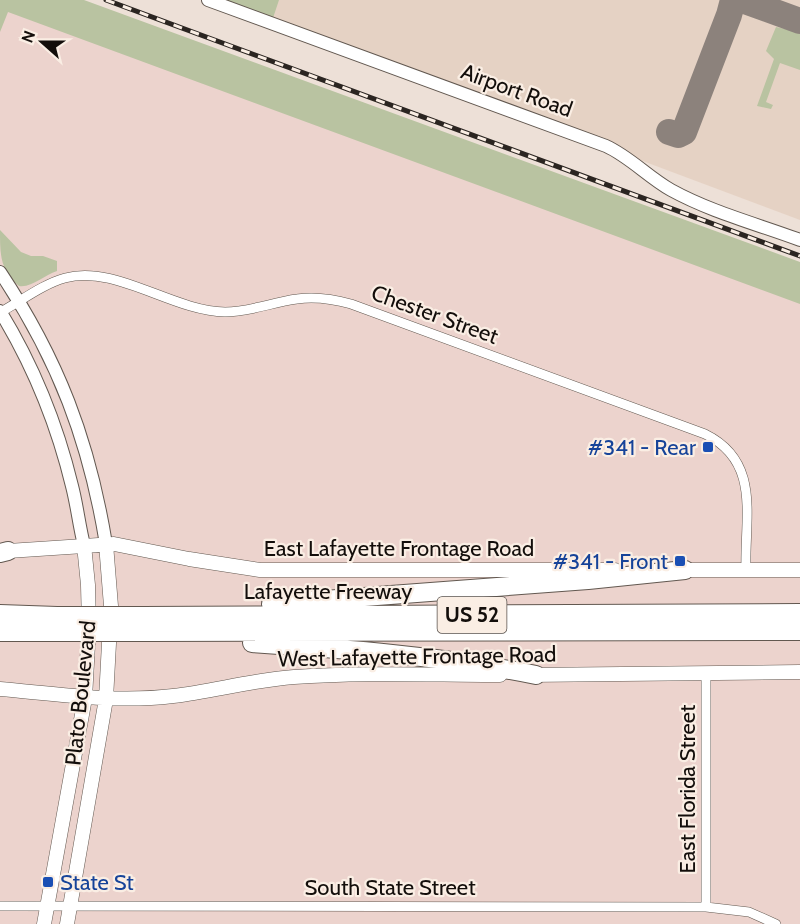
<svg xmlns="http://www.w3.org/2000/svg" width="800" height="924" font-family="Cabin,sans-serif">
  <rect width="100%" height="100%" fill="#ede0d7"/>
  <path fill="#ecd3cd" d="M0,0l800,269v655h-800z"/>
  <path fill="#e5d2c4" d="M214,0h586v220z"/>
  <path fill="#b9c3a1" d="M0,0h84l716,262v42l-792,-292 -8,20z
    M225,0h54l-6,18z
    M776,27l24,5v38l-20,-7 -14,39 7,3 -2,4 -14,-3 17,-47 -8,-8z
    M0,230l21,22 10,4h12l14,5v10c-13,4 -25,17 -38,15 -19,-16 -19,-31 -19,-56z"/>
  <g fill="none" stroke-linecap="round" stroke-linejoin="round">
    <path stroke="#8c827c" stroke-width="26" d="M742,0l58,21
      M669,132l9,3 6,-3 45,-117 4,-15"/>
    <g stroke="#625850" stroke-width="10">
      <path id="minor" d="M1,312c20,-11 42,-28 64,-34 50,-14 107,33 160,34 25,0 48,-10 72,-13 19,-3 36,0 54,5l354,130c57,28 39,84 41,137
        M0,906l706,1 43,5 27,12
        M706,907v-235"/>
    </g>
    <g stroke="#625850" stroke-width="14">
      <path id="tertiary" d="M208,0l398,146c24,11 42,31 65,44 40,22 86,34 129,50
        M0,272c58,87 89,168 106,272
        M0,311c33,54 57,113 72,175 5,19 7,39 12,59"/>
    </g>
    <g stroke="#625850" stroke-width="15">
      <path id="secondary" d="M8,551l106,-7 75,15 71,11h355
        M676,570h124
        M528,675l272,-3
        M0,689c57,5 115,14 173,7 41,-5 80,-16 121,-19 69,-5 137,-2 206,-2
        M44,924l41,-226 4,-73 -1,-40 -4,-40
        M67,924l39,-225 5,-93 -5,-62"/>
    </g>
    <g stroke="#625850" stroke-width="20">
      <path id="motorway" d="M0,553l8,-2
        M271,604l317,-24 97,-10
        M0,614l57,2
        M143,616l657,-3
        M0,632h56
        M144,632l656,-1
        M252,643c95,6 190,13 284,32"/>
    </g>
    <use href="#minor" stroke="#fff" stroke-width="9"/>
    <use href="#tertiary" stroke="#fff" stroke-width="12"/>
    <use href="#secondary" stroke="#fff" stroke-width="14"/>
    <use href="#motorway" stroke="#fff" stroke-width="18"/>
    <g stroke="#2b2521" stroke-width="5">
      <path id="rail" d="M106,0l694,256"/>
    </g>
    <use href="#rail" stroke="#faeee4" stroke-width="3" stroke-dasharray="9" stroke-linecap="butt"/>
    <g stroke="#625850" stroke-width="20" stroke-linecap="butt">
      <path id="motorway-bridge" d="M57,616h86
        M56,632h88"/>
    </g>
    <use href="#motorway-bridge" stroke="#fff" stroke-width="18"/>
  </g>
  <g fill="#1a4fb4" stroke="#faeee4" stroke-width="2">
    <rect x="702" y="441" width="12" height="12" rx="3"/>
    <rect x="674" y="555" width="12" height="12" rx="3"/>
    <rect x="42" y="876" width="12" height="12" rx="3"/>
  </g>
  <g text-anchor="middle" stroke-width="4.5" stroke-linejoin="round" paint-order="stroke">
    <rect fill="#faeee4" stroke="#58514c" stroke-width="1.5" x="437.5" y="597" width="69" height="36" rx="4.5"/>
    <g font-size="21" font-weight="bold" fill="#130e0b">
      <text x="472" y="622">US 52</text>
    </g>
    <g font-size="22" fill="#130e0b" stroke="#faeee4">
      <text transform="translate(517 90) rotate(20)" y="8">Airport Road</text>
      <text transform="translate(435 314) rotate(20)" y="8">Chester Street</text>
      <text x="399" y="556">East Lafayette Frontage Road</text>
      <text x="328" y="599">Lafayette Freeway</text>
      <text transform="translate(417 656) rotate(-1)" y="8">West Lafayette Frontage Road</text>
      <text transform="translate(80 693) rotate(-84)" y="8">Plato Boulevard</text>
      <text transform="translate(687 789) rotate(-90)" y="8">East Florida Street</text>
      <text x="390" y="895">South State Street</text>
    </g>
    <g font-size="22" fill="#164399" stroke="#faeee4" text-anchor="end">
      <text x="696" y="455">#341 - Rear</text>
      <text x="668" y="569">#341 - Front</text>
      <text x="60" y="890" text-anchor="start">State St</text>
    </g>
  </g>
  <g transform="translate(42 42) rotate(291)" stroke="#faeee4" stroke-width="4.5" paint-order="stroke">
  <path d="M0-4.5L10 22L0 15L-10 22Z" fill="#130e0b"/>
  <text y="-9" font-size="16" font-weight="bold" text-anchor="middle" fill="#130e0b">N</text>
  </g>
</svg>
